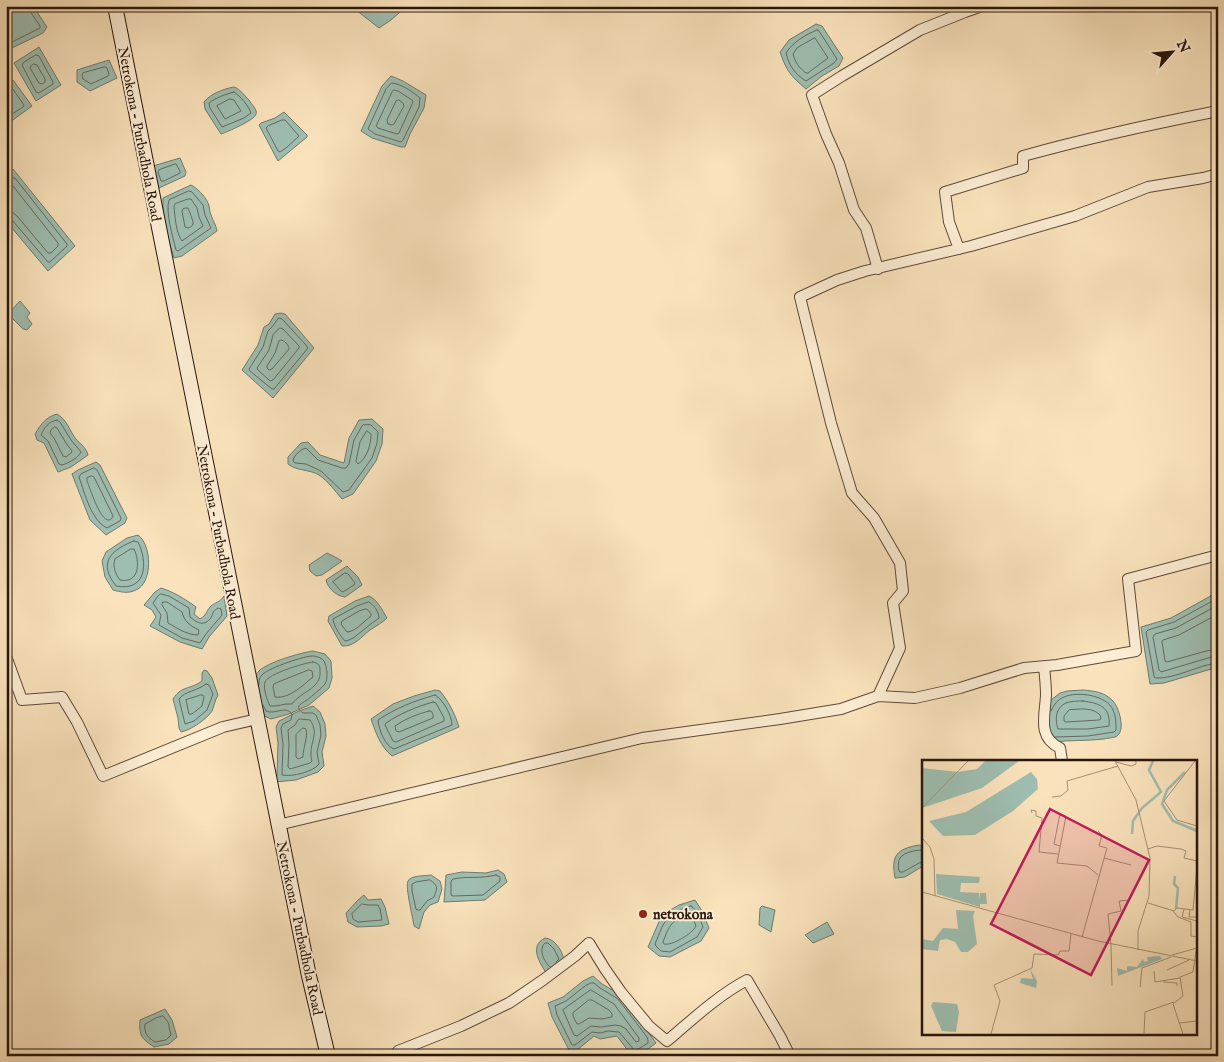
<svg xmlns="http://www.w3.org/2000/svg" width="1224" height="1062" font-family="'IM FELL English',serif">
  <rect width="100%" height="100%" fill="#fae3bc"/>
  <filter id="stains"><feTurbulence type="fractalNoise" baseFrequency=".004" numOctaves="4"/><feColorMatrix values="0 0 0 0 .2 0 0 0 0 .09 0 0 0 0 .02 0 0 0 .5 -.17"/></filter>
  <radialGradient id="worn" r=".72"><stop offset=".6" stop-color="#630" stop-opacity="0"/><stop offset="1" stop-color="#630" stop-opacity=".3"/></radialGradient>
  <path fill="#9ebeb1" stroke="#6f7b6f" d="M6,6h27l14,21 -4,6 -37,18z
    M351,6h56l-16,14 -12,8z
    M816,24l6,2 21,32 -4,8 -17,10 -16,13c-16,-14 -19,-17 -26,-37l9,-12z
    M39,47l22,38 -25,16 -22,-38z
    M109,60l8,18 -27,13 -13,-9v-12z
    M391,76l12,5 23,14 -2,13 -14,26 -5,13h-4l-29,-9 -11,-7 21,-45z
    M13,80l19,26 -26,19v-42z
    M234,87c6,2 10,8 15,13 2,4 9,10 7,14 -1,6 -29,18 -35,20l-16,-25 -1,-7c6,-8 19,-13 30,-15z
    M284,112l23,23v2l-29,24 -19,-36 2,-2 14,-5z
    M180,158l6,14 -1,4 -26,12 -2,-2 -4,-20z
    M13,169l62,77 -27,25 -42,-50v-45z
    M191,185c6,3 14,11 17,18 2,4 1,8 3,12 2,6 5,10 6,16l-35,25 -8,2c-6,-19 -12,-40 -11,-60z
    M20,301l10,12 -3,4 5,7 -5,6 -4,-1 -15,-15z
    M281,313l4,1 29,34 -41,50 -31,-28 16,-25 6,-18 5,-3 6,-10z
    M57,414c10,6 12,15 18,24 5,6 11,9 13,17l-17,12 -13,5 -14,-29 -7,-3 -2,-6c6,-10 11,-17 22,-20z
    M372,419l11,10 -1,15 -6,17 -23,33 -11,5c-7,-8 -14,-18 -23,-24 -10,-6 -23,-4 -31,-11v-7l13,-14 7,-1 12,13 24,8 5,-25 10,-18z
    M96,462l4,3 27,53 -2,5 -19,12 -16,-15 -18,-46 6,-4z
    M138,535c14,10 15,48 -2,55 -8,4 -15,2 -23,0l-8,-13 -3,-16 4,-9 21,-14z
    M327,553l8,4 7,4 -20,14 -6,1 -6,-5 -1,-6z
    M347,566l11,11 4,8 -17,12c-8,-1 -17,-8 -19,-17z
    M161,588c13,4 24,11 35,19l-2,7 6,5c7,-4 6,-8 11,-13 5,-4 8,-3 13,-10l3,20 -18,21 -7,12 -22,-7 -30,-16 6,-9 -4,-7 -8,-5 11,-13z
    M1216,593l2,1v73l-54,16 -14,1 -9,-57 30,-9z
    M369,596c9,4 13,14 18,22 -5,5 -11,8 -17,12 -9,7 -16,17 -28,16l-14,-25 1,-5 26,-15z
    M313,651l12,3 6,7 1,17 -3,10 -20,17 -20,9 -18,5 -9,-4 -8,-37c2,-3 3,-5 5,-7 9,-9 41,-18 54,-20z
    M204,670l3,1 5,7 6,17c-3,5 -4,11 -6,16 -5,8 -21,19 -31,21l-2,-4 -1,-10 -5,-19c9,-14 17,-9 29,-18v-8z
    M435,690l5,1c9,11 15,23 19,36l-67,29c-12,-10 -16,-23 -21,-37l22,-15 21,-8z
    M1083,690c11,1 21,2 29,10 7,6 15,33 3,37 -3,1 -8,1 -11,2 -17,2 -34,1 -51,3l-4,-4 -4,-27 6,-11 9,-7 7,-2z
    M313,706l7,6 5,12 1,12 -4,16 2,14 -6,6 -22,8 -21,2 2,-6 1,-33 -2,-16 3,-6 20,-10z
    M919,845l4,1v20l-18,11 -10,1c-4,-22 1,-29 24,-33z
    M498,870l6,4 3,8 -22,18 -41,2 2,-27 16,-3 24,1z
    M431,875l9,6 2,8 -4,13 -8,3 -6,7 -5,17 -5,-3c-1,-8 -9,-39 -6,-45 3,-6 17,-5 23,-6z
    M364,895l4,5 13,-1 4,8 4,17 -8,2 -24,1 -9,-5 -2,-9 12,-13z
    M695,900l7,11 7,17 -8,13 -31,16 -11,-1 -11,-9 14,-32 17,-10z
    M762,906l13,4 -4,22 -12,-7 1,-17z
    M827,922l7,12 -21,9 -8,-8z
    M545,938c10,1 17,12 19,22l-17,14c-8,-12 -18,-28 -2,-36z
    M593,976l9,8 19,11 35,48 -17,13h-7l-15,-20 -17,3 -6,-3 -18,15 -7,-1 -17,-33 -4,-14 15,-6 20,-16z
    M165,1009l7,11 5,17 -8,7 -15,3c-13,-9 -15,-11 -14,-27z"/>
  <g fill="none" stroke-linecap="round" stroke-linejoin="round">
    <path stroke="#646a5f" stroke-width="1" d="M817,30l2,1 18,28 -3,4 -28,18c-11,-7 -17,-15 -20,-28 7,-11 19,-18 31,-23z
      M815,38l13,20 -20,15h-2c-7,-5 -11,-11 -13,-19l4,-6z
      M6,45l34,-17v-2l-10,-15 -1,-5
      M36,55l3,1 14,26v2l-14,9 -3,-1 -14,-27 1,-2z
      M34,64l3,1 8,14v3l-3,2 -3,-1 -9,-15 1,-2z
      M105,67l2,1 2,6 -1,2 -17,8 -8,-5 -1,-4 1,-2z
      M392,83c10,1 21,9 28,15l-1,9 -16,33 -2,2 -26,-8 -7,-5 18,-40z
      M6,88h6l12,17 -1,2 -17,11
      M394,90l4,1 14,9 1,2 -14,31 -2,1 -19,-6 -2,-2 16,-34z
      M234,92c7,5 14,13 17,21l-7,5 -22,9 -12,-19 -1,-5c6,-5 17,-9 25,-11z
      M230,99l4,1 7,11 -16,8 -8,-13z
      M399,100l4,3 1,3 -10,18 -2,1 -4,-1 -1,-4 9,-19z
      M282,120h3l14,16 -13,12 -6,4 -2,-1 -12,-23 2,-2z
      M176,164l4,7v2l-16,8h-3l-3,-9 1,-2z
      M6,179l7,-1h2l52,66v2l-17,16h-2l-36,-42 -6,-2
      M6,185l7,1 45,57v3l-7,7h-3l-31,-37 -5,-4h-6
      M189,191l3,1 11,13 2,10 6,13 -33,23 -2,-1c-3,-13 -11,-38 -7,-50z
      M188,199h3l6,9 2,9 4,9 -21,15c-6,-8 -7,-24 -8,-35l1,-2z
      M186,208h2c1,2 6,15 5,16 0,2 -4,4 -5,4l-3,-1 -3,-16 1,-2z
      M279,318l3,1 24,26 2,3 -34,41h-2l-22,-18 -1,-2 14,-22 5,-16 4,-4z
      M280,328l3,1 16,17v2l-26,32 -3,1 -12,-11 -1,-2 12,-18 4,-15z
      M281,340c3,0 8,5 8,9l-17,20 -3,1 -2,-2v-2l8,-13 4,-12z
      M57,420l3,2 11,18 10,12c-3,6 -12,11 -19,13l-3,-1 -11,-23 -7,-6c3,-7 8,-14 16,-15z
      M371,425l7,7 -1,11 -5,15 -23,32 -6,2 -22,-21 -15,-7 -11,-1 -2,-2c0,-5 8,-12 13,-13l12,12 24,8h4l3,-4 5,-24 8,-14 1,-1z
      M55,427l2,1 9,15 6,8 -1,2 -5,4 -3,-1 -9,-18 -4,-5 1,-3z
      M367,431l4,3c0,11 -4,24 -13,30l-2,-3 4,-19z
      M94,468l3,2 24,48 -1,3 -13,7c-16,-8 -22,-34 -28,-51l2,-3z
      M92,476l2,1 19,39 -1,2c-1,1 -2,2 -3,2 -9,1 -19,-32 -22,-39v-3z
      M134,541l4,1c10,20 9,50 -22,44 -18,-23 -6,-36 18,-45z
      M131,549h3c6,12 6,35 -14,31 -4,-5 -8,-14 -5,-21z
      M345,573l3,1 7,9 -1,2 -11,7 -2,-1 -8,-9z
      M161,594l8,2 20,12 1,9c6,5 13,10 20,2 4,-5 1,-7 8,-11l3,1 1,6 -16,19 -6,9 -18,-5 -23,-13 2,-10 -8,-12 5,-7z
      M1218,598l-44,24 -26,8 -2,2 8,44 1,2c22,1 42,-13 63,-15
      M163,602h4l15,10c2,9 8,14 17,18l-1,5c-11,0 -21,-7 -30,-12l-1,-10 -5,-8z
      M369,602c5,3 10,10 10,16 -4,3 -9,6 -13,10 -7,5 -13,12 -21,13 -5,-6 -11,-14 -12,-22l24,-13z
      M1218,605l-42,23 -21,6 -2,3 6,33 2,2 47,-14 10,-2
      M366,609l2,1 3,4v2c-8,6 -16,16 -24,16l-6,-8 1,-3 17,-10z
      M1218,614l-39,21 -16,5 -1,2 3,19 2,1 39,-11 12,-2
      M313,662c6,2 7,3 7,8 2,19 -19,21 -28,34 -8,-1 -15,3 -22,2 -3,-6 -7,-17 -5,-24 3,-8 39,-19 48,-20z
      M309,670l3,1 1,6c-11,9 -24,22 -38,20l-2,-10 1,-3z
      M206,684l3,1 4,9 -6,16 -13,11 -9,3 -6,-25c6,-8 18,-8 27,-15z
      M259,685c0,-4 0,-8 4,-11 6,-6 43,-19 51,-18 4,1 8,2 10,5 2,4 2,7 3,11 0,4 0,9 -2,12 -3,4 -13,12 -18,16 -6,4 -13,6 -4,13h10l3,2 4,10 1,10 -4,17 2,12c-6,8 -27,13 -37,11l1,-31 -2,-16 2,-4 8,-4 1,-6c-7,-9 -17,1 -26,-3l-3,-6
      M201,695h2l1,2 -2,9 -10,8h-3l-3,-14z
      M435,695c8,4 17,21 17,30l-58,24c-9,-3 -15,-19 -16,-29 18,-12 36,-19 57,-25z
      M1083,701c16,2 28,6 26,25l-21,3h-30c-3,-9 -3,-21 8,-26 5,-2 12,-2 17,-2z
      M433,702l3,1 8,15v3l-48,21 -3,-1 -8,-16 1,-2c15,-10 30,-16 47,-21z
      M1082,709c7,0 13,1 18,6l1,4 -2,1 -33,2 -2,-1v-5l5,-6z
      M429,711h2l2,3v4l-34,14 -3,-1 -1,-5c10,-7 22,-12 34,-15z
      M1051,711c3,-6 6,-11 13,-14 13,-6 43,-2 49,13 3,6 3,13 3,20l-2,2 -26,4 -33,1
      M301,719l9,1c9,13 1,20 1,33 0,3 0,6 1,8l-2,2 -20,6 -2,-2 1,-23 -1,-14 7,-5 3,-5z
      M303,728l3,1c2,9 -3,18 -3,28l-5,2 -2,-2v-22z
      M923,850c-7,0 -19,2 -23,8 -2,3 -2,9 -1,13l1,1h3l16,-9 4,-1
      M496,875l4,2v4l-17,14 -30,1 -2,-1v-14l2,-2c14,-3 28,0 43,-4z
      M430,880c9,6 7,8 4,17l-7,4 -7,9h-3l-1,-1 -4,-18v-7l4,-2z
      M362,904l6,1h10l2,4 2,11 -24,2 -5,-3 -1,-5z
      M691,906c7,4 9,14 12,21l-6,10 -27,15 -9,-1 -5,-5 -1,-2c10,-24 10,-30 36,-38z
      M689,914l3,2 4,10c-4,8 -24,20 -32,18l-1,-2c6,-16 9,-23 26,-28z
      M550,967c-6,-5 -12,-18 -5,-24h3l6,6 5,10 -3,3
      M591,983h3l6,5 18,11 29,38 1,3v3l-13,8 -16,-19 -11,-1 -8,2 -8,-1 -17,13h-3l-15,-30 -2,-9 11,-5 19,-15z
      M591,990l23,14 25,34v3l-3,1 -10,-13 -5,-3 -6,-1 -14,2 -10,-1 -14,10 -3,-1 -11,-25z
      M589,1000h3l17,10 3,4v3l-10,2 -13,-1 -10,6h-2l-4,-8v-3z
      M163,1016l5,6 3,13 -5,5 -11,2c-8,-5 -11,-9 -10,-18l11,-6z"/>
    <g stroke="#5d4939" stroke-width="12">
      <path id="minor" d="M959,249l-10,-27 -4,-30 78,-24v-12c65,-18 129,-32 195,-45
        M878,269l-12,-41 -12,-18 -15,-47 -13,-29 -14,-39 30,-19 78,-46 45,-18 17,-6
        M1218,514v2
        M6,656l16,44 40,-3 15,25 26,54 120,-49 34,-8
        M1044,667c1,9 2,19 2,28 -1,21 -9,42 14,53l2,13
        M878,696l22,-48 -7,-45 10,-12 -3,-28 -26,-45 -22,-25 -21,-70 -31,-126 37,-17 28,-9 106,-25 104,-30 73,-29 55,-9 15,-4
        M278,825l364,-87 138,-19 61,-10 37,-13 37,2 45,-10 64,-20 33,-3 79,-14 -8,-72 90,-24
        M397,1056l1,-5 63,-25 48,-23 34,-23 32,-24 14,-13 16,26 16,23 28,34 18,15c25,-21 50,-45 80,-61l33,56 10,20"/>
    </g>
    <g stroke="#29160d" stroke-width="16">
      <path id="secondary" d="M115,6l62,312 132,658 19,80"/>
    </g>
    <use href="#minor" stroke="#fcedd3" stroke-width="10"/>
    <use href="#secondary" stroke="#fcedd3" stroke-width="14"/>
  </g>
  <circle fill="#8f2418" stroke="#fcedd3" stroke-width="2" cx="643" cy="914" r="5"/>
  <g text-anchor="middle" stroke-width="4" stroke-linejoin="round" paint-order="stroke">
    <g font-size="14" fill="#29160d" stroke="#fcedd3">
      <text transform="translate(140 134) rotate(79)" y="5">Netrokona - Purbadhola Road</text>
      <text transform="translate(219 532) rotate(79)" y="5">Netrokona - Purbadhola Road</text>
      <text transform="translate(300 928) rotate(78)" y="5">Netrokona - Purbadhola Road</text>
    </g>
    <g font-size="14" font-weight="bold" fill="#29160d" stroke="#fcedd3" text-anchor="start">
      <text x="653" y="919">netrokona</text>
    </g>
  </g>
  <g transform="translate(922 760)">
    <rect width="275" height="275" fill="#fae3bc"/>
    <path d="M63,1h34l-37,27 -60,20v-40l36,4 19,-3zM109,12l6,7 1,10 -25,22 -38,24 -32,1 -14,-15 37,-9zM14,114l44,3 -1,6h-18l-1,9 19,1 1,7v-7h6l1,11h-7v3l-43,-13zM34,150l19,1 -2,5 4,28 -9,8h-7l-6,-10 -8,-3 -7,1 -2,11 -16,-2v-10l11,2 10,-13 15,1zM238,196l2,3 -44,17 -1,-8 10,3v-5l10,1 6,-8 1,3 4,-1 -1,-4zM108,209l7,12 -1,7 -16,-5 1,-5 12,1zM11,242l24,2 2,8 -3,20 -14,-1 -11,-25z" fill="#9ebeb1"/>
    <path fill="none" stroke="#9ebeb1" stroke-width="2.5" d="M263,12l-18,18 -5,14 11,17 24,10M210,74l1,-13 9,-13 19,-16 -12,-22 4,-9M253,116l-1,8 4,4 -2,21"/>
    <path fill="none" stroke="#a69176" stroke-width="1" d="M193,1l21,39 14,58 -1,38 -11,35v19M273,1l-31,40 13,19 20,6M194,2l15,4 5,-2v-3M130,37l9,-1 7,-6 -1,-9 51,-15M0,48l46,-47M110,53l-1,-3 5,1v5l6,2 -3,34 19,2M0,78l8,9 4,12 1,37M138,86l-6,-2 6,-30 6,2 -9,47 30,3 11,9M226,89l9,-3 24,3 5,2 -2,7 13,3M182,98l27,7M0,132l176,49 99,20M226,143l26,8 3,-3 16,2 4,-43M262,149l-2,8 15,4M268,150l-1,7h8M251,151l5,6 13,5v14l6,1M160,177l25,-89 -8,-2 3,-11 -4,-4M189,185l-3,-31 13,-3 -2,-10 11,-1M189,185l1,41M250,195l25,-7M245,210l22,-10M232,211l1,11 25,-4M241,222l14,1v3M218,227l2,-19 29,-11M257,263l18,-2M222,273l1,-21 29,-10M69,274l9,-33 -6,-16 38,-17 2,-14 24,1 2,-4h9l2,-17M261,274l-10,-30 10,-8 -3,-19 13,-5 3,-21"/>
    <path fill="#c2185b" fill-opacity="0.15" stroke="#c2185b" stroke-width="2.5" d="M128,49l99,51 -58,115 -100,-51z"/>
    <rect width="275" height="275" fill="none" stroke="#29160d" stroke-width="2.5"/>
  </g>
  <rect width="1224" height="1062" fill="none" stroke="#fae3bc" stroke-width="25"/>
  <rect x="8" y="8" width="1209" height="1047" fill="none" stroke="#29160d" stroke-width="2.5"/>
  <rect x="12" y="12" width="1199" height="1037" fill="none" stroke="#29160d"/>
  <g transform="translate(1172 52) rotate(63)" stroke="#fcedd3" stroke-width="4" paint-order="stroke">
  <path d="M0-4L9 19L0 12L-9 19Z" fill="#29160d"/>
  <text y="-8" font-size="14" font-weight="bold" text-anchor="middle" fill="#29160d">N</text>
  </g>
  <rect width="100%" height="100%" filter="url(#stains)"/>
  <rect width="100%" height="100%" fill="url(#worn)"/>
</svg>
